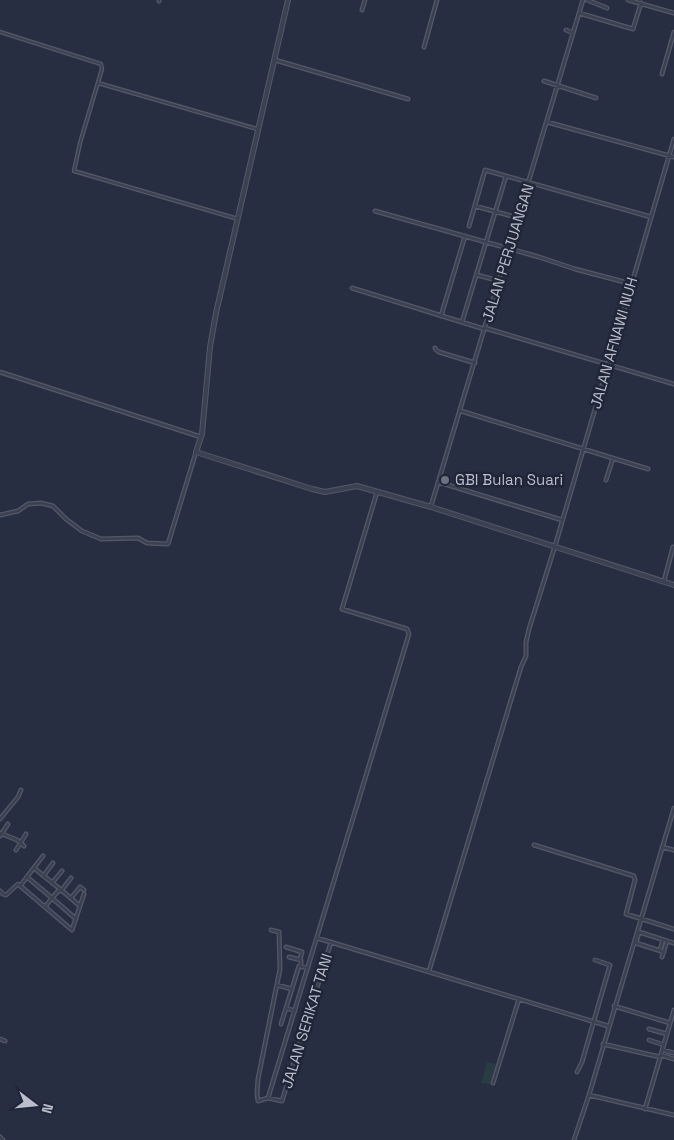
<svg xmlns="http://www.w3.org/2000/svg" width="674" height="1140" font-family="'Space Grotesk',sans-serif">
  <rect width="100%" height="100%" fill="#272e42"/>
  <path fill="#293c43" d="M487,1062l9,2 -6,20 -9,-1z"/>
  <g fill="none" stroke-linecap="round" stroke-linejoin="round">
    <g stroke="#545969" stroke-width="4.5">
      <path id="pedestrian" d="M0,32l101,32 1,5 -22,74 -6,28 164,48
        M98,83l159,46"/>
    </g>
    <g stroke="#545969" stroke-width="5">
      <path id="minor" d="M587,0l20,8
        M628,0l46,13
        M159,1v-1
        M362,10l3,-10
        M579,13l54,16 8,-26
        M566,30l7,3
        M424,47l13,-47
        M275,60l133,39
        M662,74l12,-42
        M544,81l52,17
        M547,122l127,35
        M475,206l44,12
        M375,211l164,46 36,12 57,15
        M469,226l16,-56 166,47
        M477,275l23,6
        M352,288l132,41
        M441,316l24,-80
        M462,322l44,-146
        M485,328l189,56
        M435,348l1,2 3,2 36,11
        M0,372l201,65
        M461,411l187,58
        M606,480l7,-22
        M438,482l124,38
        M431,506l152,-506
        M0,515l18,-4 10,-7 13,-1 12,3 13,13 16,12 19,8 37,-1 9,5 21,1 28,-92
        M664,581l9,-34
        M674,808l-85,287 85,20
        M0,819l18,-22 3,-7
        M0,833l17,7 7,6
        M0,836l8,-12
        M534,845l100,31 1,4 -9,34 48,15
        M662,847l12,3
        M16,850l10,-16
        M44,875l9,-12
        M27,877l25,21 8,-9 -26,-21
        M52,883l10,-12
        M20,886l23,-30
        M60,889l20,17
        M0,891l3,3 3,1 12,-11 27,23 7,-9 24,21
        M61,891l10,-13
        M71,898l9,-11 4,3
        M45,907l27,23 12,-36
        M271,930l8,2 1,37 -22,110 -1,15 1,7 10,-3 141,-464 -2,-5 -65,-20 35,-117
        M317,938l291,88
        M286,947l16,5 -2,7
        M660,950l3,-10
        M664,952l-28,-9 3,-11 35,11
        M289,957l12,3v5
        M662,957l5,-16
        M429,971l92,-304 5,-11v-14l3,-13 26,-83 119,-407
        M277,985l15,4
        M614,1006l56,17
        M286,1008l13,-42 9,2
        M281,1024l5,-16 9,3
        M649,1029l18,5
        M0,1039l5,2
        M649,1040l15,5
        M603,1044l57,13
        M663,1050l11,3
        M661,1055l13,4
        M577,1072l5,-10 28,-97 -15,-5
        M493,1083l26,-84
        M268,1098l14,3 49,-159
        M645,1109l29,-99
        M0,1137l3,3
        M574,1140l15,-45"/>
    </g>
    <g stroke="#545969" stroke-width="6">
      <path id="tertiary" d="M288,0l-72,313 -6,34 -8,87 -6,18 116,37 13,3 32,-6 74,21 243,78"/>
    </g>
    <use href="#pedestrian" stroke="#3c4152" stroke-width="2"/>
    <use href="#minor" stroke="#3c4152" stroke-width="2.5"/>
    <use href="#tertiary" stroke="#3c4152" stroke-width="4"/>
  </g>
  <circle fill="#6b7280" stroke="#202637" stroke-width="2" cx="445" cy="480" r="5"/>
  <g text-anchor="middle" stroke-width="5" stroke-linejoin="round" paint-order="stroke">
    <g font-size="15" fill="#b9bdcc" stroke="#202637">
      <text transform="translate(508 253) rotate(-73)" y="5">JALAN PERJUANGAN</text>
      <text transform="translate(614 343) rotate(-74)" y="5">JALAN AFNAWI NUH</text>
      <text transform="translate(307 1021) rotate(-73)" y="5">JALAN SERIKAT TANI</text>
    </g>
    <g font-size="15" fill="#b9bdcc" stroke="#202637" text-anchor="start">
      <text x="455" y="485">GBI Bulan Suari</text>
    </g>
  </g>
  <g transform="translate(35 1105) rotate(106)" stroke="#202637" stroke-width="4" paint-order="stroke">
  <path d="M0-4L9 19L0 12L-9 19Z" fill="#b9bdcc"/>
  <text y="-8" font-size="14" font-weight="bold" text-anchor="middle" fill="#b9bdcc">N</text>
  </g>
</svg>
